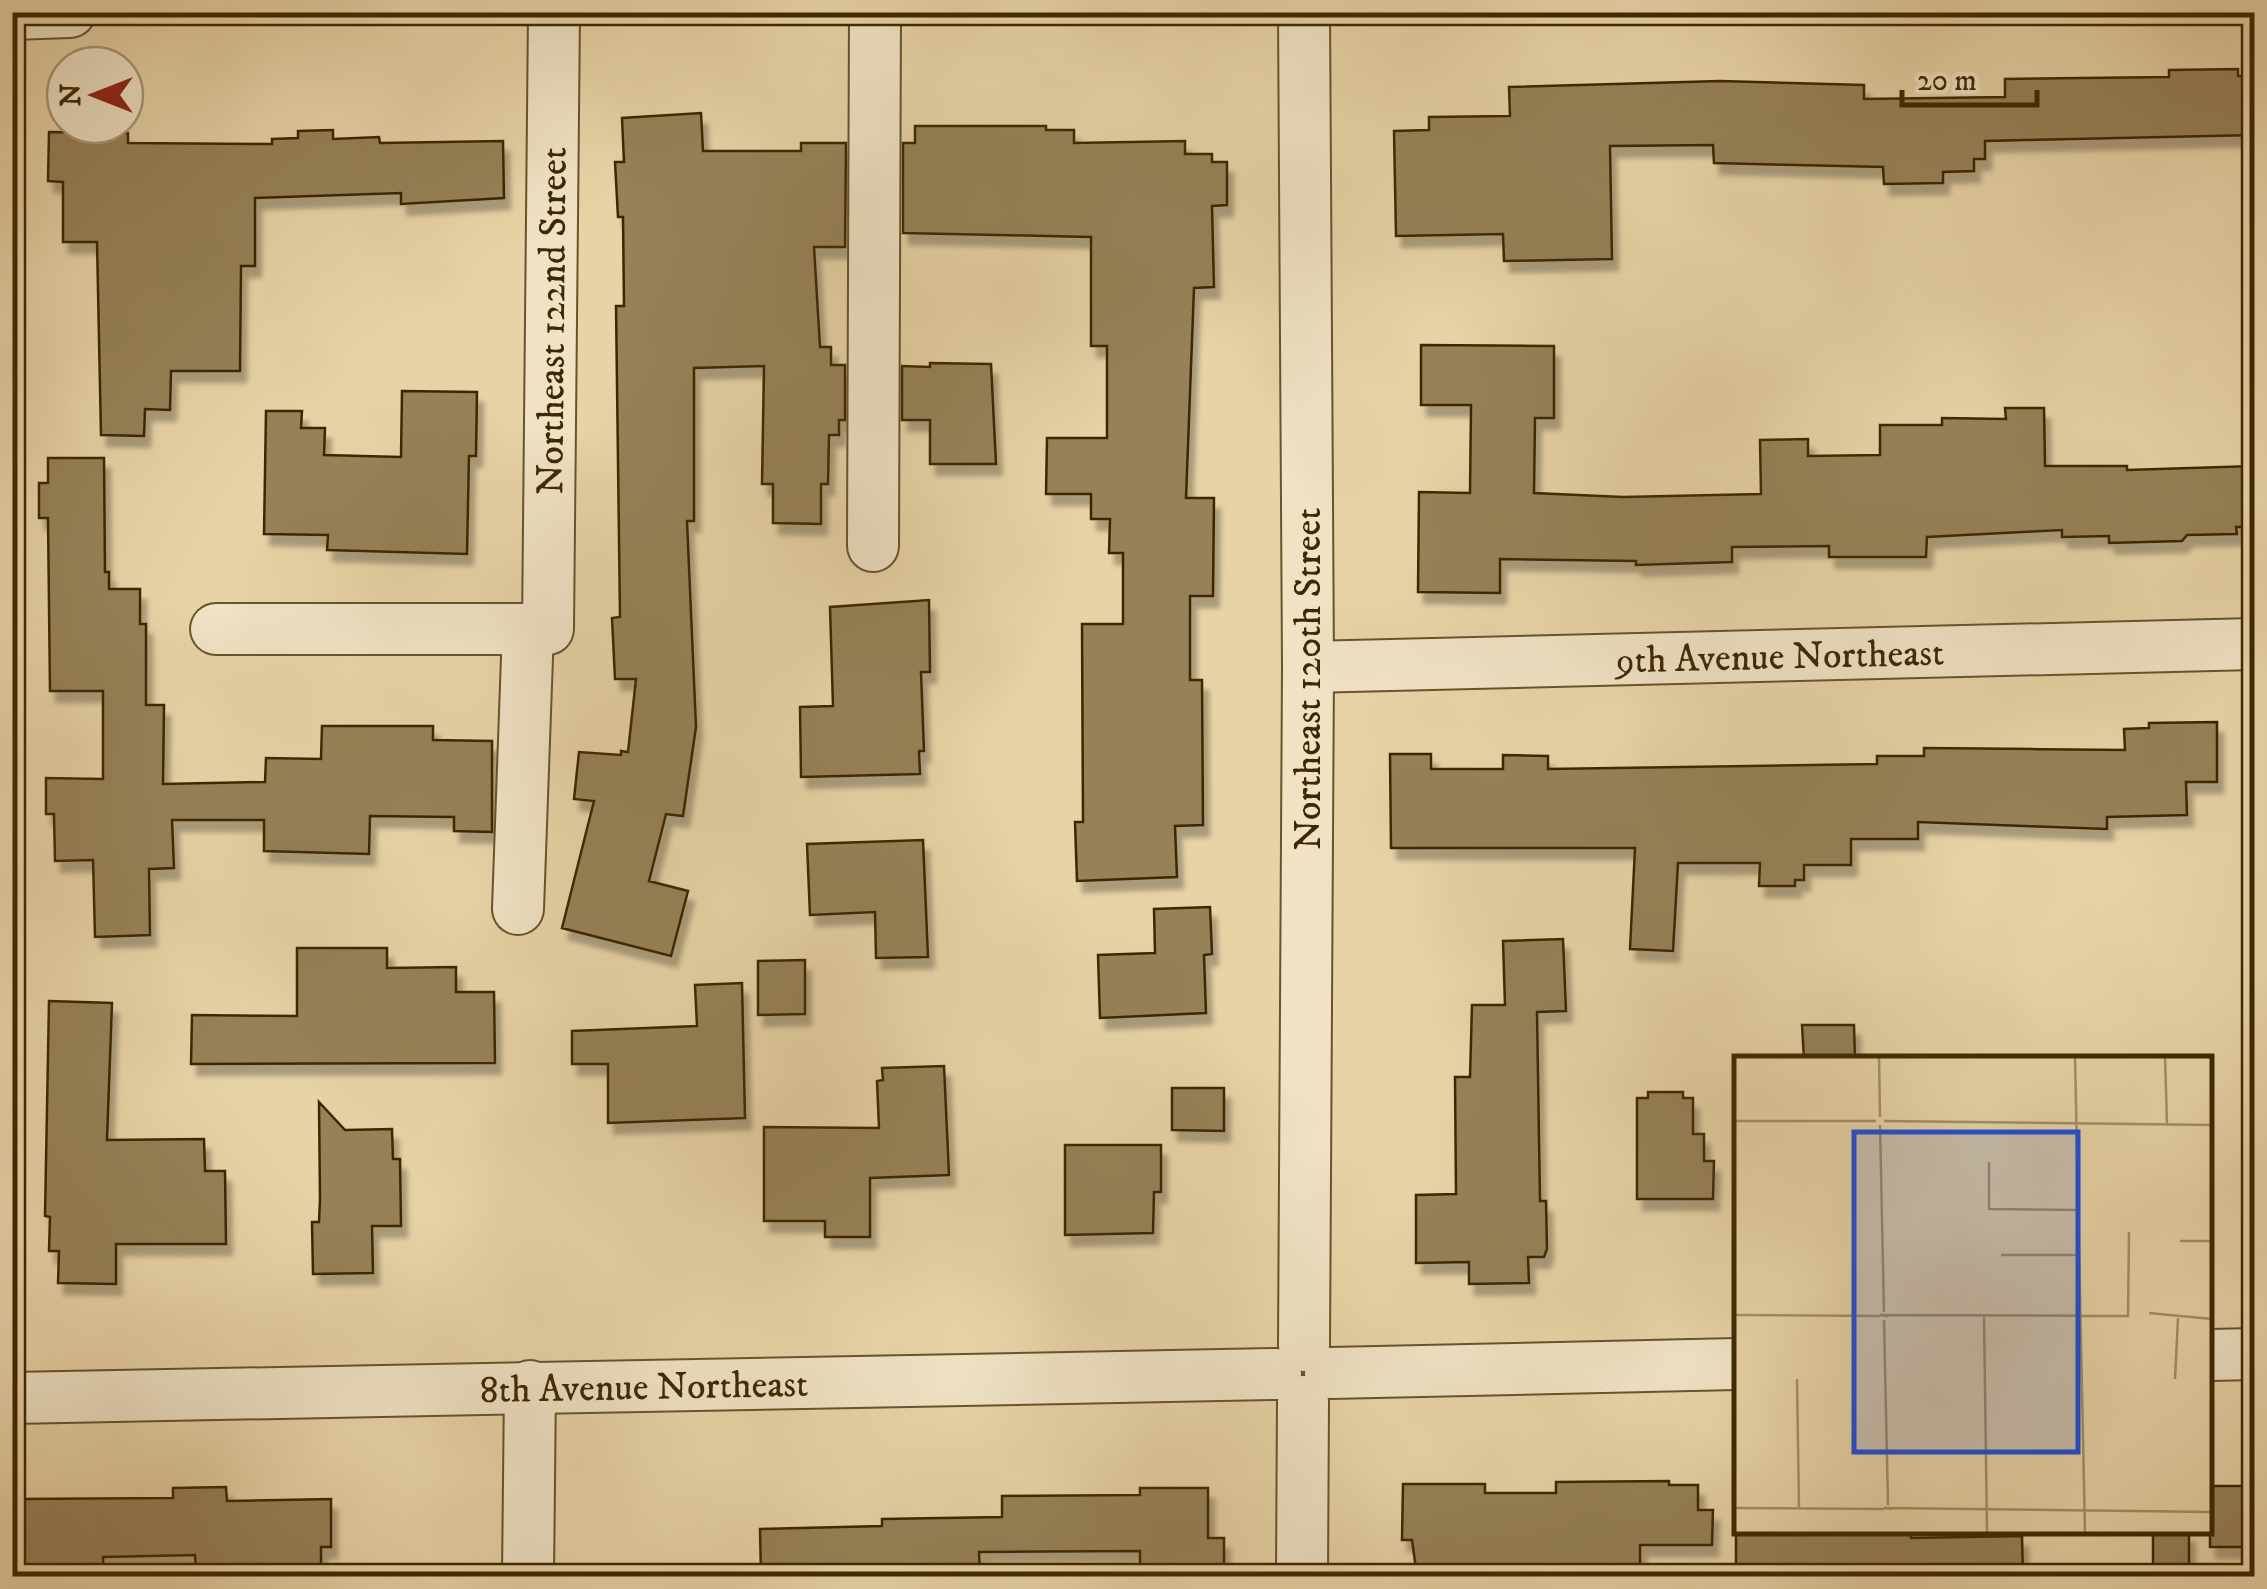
<svg xmlns="http://www.w3.org/2000/svg" width="2267" height="1589" font-family="'IM FELL DW Pica',serif">
  <defs>
    <filter id="shadow"><feDropShadow dx="6" dy="11" stdDeviation="2.5" flood-color="#0004"/></filter>
  </defs>
  <rect width="100%" height="100%" fill="#e7d3a6"/>
  <filter id="stains"><feTurbulence type="fractalNoise" baseFrequency=".002" numOctaves="4"/><feColorMatrix values="0 0 0 0 .2 0 0 0 0 .09 0 0 0 0 .02 0 0 0 .5 -.17"/></filter>
  <radialGradient id="worn" r=".72"><stop offset=".6" stop-color="#630" stop-opacity="0"/><stop offset="1" stop-color="#630" stop-opacity=".3"/></radialGradient>
  <path fill="#968158" stroke="#3e2803" stroke-width="2.5" filter="url(#shadow)" d="M2238,69v7h16v59l-269,6v18h-11v12l-31,1v11l-59,1 -1,-17 -169,-4 -1,-18 -103,1 2,113 -108,2 -1,-27 -107,2 -2,-105 35,-1v-13l81,-1 -1,-29 211,-6 144,4v14l141,-2v-18l164,-2v-7z
    M701,113l2,38h98v-8h45l-1,104h-31l6,100h11v18h14v55h-6v15h-10l-1,49h-7v40l-48,-1v-39h-11l2,-118 -70,2v153h-7l9,206 -13,89 -17,-2 -17,67 39,10 -17,65 -109,-28 32,-127 -20,-2 5,-47 42,3v-4l7,1 8,-73h-21l-3,-61 8,-1 -4,-311h8l-1,-89h-5l-3,-55h9l-2,-44z
    M915,126h131v4h28v13l111,-2v13h27v8h15v43l-15,1 2,81 -20,1 -8,210h28l-1,98h-23v84h12l1,145 -28,1 2,51 -100,4 -2,-59h8l-1,-198h41v-71h-14l1,-34h-19v-25h-45l1,-56h60v-92h-16v-109l-188,-4v-90h12z
    M333,130v9l46,-2 1,6 123,-2 1,57 -103,6v-11l-146,5v68h-14l-1,105h-69l-1,39 -25,-1 -1,27 -43,-1 -4,-193h-34v-60l-15,-1 1,-49 79,1v10l144,1v-5l26,-1v-7z
    M1421,345l133,1v72h-19l-1,75 89,4 138,-3 -1,-54 48,-1v17l72,-1v-30h62v-7l64,1 -1,-11h39l1,58h82v4l127,-4v61h-18l1,7 -50,1 -5,6 -73,2v-7l-47,1v-7l-135,7 -1,20h-97v-11l-97,1v15l-96,3v-4l-136,-2v34l-82,-1 1,-100 51,1 1,-88h-50z
    M930,363l61,1 5,100h-66v-44h-28v-54l28,1z
    M402,391l75,1 -1,64h-7l-2,98 -140,-4 1,-15 -64,-1 2,-123h36l-1,17h24l-1,27 77,2z
    M48,458h56l1,114h4v17h31v35h6v81h18l-1,79 102,-2 1,-24 55,1 1,-33h111v14l59,1v91l-38,-1v-14l-84,-1 -1,38 -105,-3v-31h-92l2,48 -25,1 1,66 -55,2 -2,-77 -38,1 -1,-47h-8v-36l57,1v-88h-53l-2,-173h-9v-35h9z
    M929,600l1,72h-9l3,79h-5l1,23 -119,3 -1,-70 33,-1 -3,-99z
    M2217,722v60h-31l1,33 -80,2v12l-189,-7v17h-67v26h-47v15h-9v6h-36l1,-23h-82l-5,88 -43,-2 5,-101h-244l-1,-94h41v15h72v-14l45,1v13l329,-5v-8h47v-8l201,2 -1,-21 25,-1v-5z
    M923,840l5,117 -52,1 -1,-46 -65,3 -3,-71z
    M1210,907l2,47 -8,1 2,58 -106,5 -2,-63 57,-2 -1,-44z
    M1563,939l3,72 -29,1 3,189h6l1,48 -3,8h-16l1,26 -60,1v-22l-53,1v-68l40,-1 -1,-117h15l2,-72h33l-2,-64z
    M297,948h90v20l69,-1v25h38l1,71 -304,1 1,-49 105,1z
    M805,960v54l-47,1v-54z
    M742,983l3,135 -137,5v-59h-36v-33l125,-5 -2,-41z
    M49,1001l63,2 -5,137 97,-1 1,32h20l1,73h-110v40l-58,-1 1,-32h-10l1,-34 -5,-1z
    M1802,1025h52l1,34h-51z
    M944,1066l5,109 -79,3v59h-45v-16h-61v-94l115,1 -2,-47 6,-1 -1,-12z
    M1172,1088h52v43l-52,-1z
    M1648,1092h35v6h10v36h11v27h10l-1,38h-76v-101h11z
    M319,1102l26,28 47,-1 1,30h7l1,67h-29l1,47 -60,1 -1,-52h7l1,-23z
    M1065,1145h96v47h-7l-1,41 -88,2z
    M1669,1481v4h29v25h15l-1,35h-72v20l-103,1v10h-120l-5,-36h-10l1,-56h82v9h71v-11z
    M2210,1486h44v61h-44z
    M226,1487l1,14 104,-2v48h-10v29h-125l-1,-21 -92,2 1,19h-87l-1,-77 157,-1v-10z
    M1140,1488h68v50h16v38h-84v-25l-161,1 1,24h-219l-1,-47 122,-3v-7l120,-2v-21l138,-1z
    M1736,1532h175v6l111,-2 1,40h-287z
    M2153,1532h36v38h-36z"/>
  <g fill="none" stroke-linecap="round" stroke-linejoin="round">
    <g stroke="#68532c" stroke-width="54">
      <g id="minor">
        <path d="M1304,12l4,655 -4,679"/>
        <path d="M12,14l58,-2"/>
        <path d="M873,546l2,-534"/>
        <path id="s1" d="M216,629h332l6,-617"/>
        <path id="s2" d="M1308,667l946,-23"/>
        <path d="M518,909l10,-280"/>
        <path d="M2210,1355l44,-1"/>
        <path d="M1330,1373l407,-9"/>
        <path id="s3" d="M12,1398l1264,-24"/>
        <path d="M528,1576l2,-190"/>
        <path d="M1302,1576l1,-175"/>
      </g>
    </g>
    <use href="#minor" stroke="#efe2c5" stroke-width="50"/>
  </g>
  <g text-anchor="middle" stroke-width="8" stroke-linejoin="round" paint-order="stroke">
    <g font-size="38" fill="#3e2803" stroke="#efe2c5">
      <text dy="13" stroke="none"><textPath href="#s1" startOffset="640">Northeast 122nd Street</textPath></text>
      <text dy="13" stroke="none"><textPath href="#s2" startOffset="472">9th Avenue Northeast</textPath></text>
      <text transform="translate(1307 679) rotate(-90)" y="13">Northeast 120th Street</text>
      <text dy="13" stroke="none"><textPath href="#s3" startOffset="632">8th Avenue Northeast</textPath></text>
    </g>
  </g>
  <g transform="translate(1734 1056)">
    <rect width="478" height="478" fill="#e7d3a6"/>
    <path fill="none" stroke="#a38f65" stroke-width="2.5" d="M145,0l1,61M341,0l10,477M431,0l2,69M0,65h142M150,65l328,4M146,69l4,187M255,106v47l89,1M446,185h32M267,199h79M415,257l63,6M0,259l146,1M154,260l-8,-1 248,1 1,-84M250,260l3,217M150,264l4,185M63,323l2,129M441,323l3,-61M0,452l150,1M158,453l-8,-1 328,4"/>
    <path fill="#1d4ed8" fill-opacity="0.15" stroke="#1d4ed8" stroke-width="5" d="M120,76h224v320h-224z"/>
    <rect width="478" height="478" fill="none" stroke="#3e2803" stroke-width="5"/>
  </g>
  <rect width="2267" height="1589" fill="none" stroke="#e7d3a6" stroke-width="50"/>
  <rect x="15" y="15" width="2237" height="1559" fill="none" stroke="#3e2803" stroke-width="5"/>
  <rect x="25" y="25" width="2217" height="1539" fill="none" stroke="#3e2803" stroke-width="2.5"/>
  <g transform="translate(95 95) rotate(270)"><circle r="48" fill="#efe2c5" stroke="#a89877" stroke-width="2.5"/>
  <path d="M0-8L18 38L0 25L-18 38Z" fill="#8f2418"/>
  <text y="-15" font-size="28" font-weight="bold" text-anchor="middle" fill="#3e2803">N</text>
  </g>
  <path d="M1902 90v15h135v-15" fill="none" stroke="#3e2803" stroke-width="5"/>
  <text x="1917" y="90" font-size="30" fill="#3e2803" stroke="#efe2c5" stroke-width="8" paint-order="stroke">20 m</text>
  <rect width="100%" height="100%" filter="url(#stains)"/>
  <rect width="100%" height="100%" fill="url(#worn)"/>
</svg>
